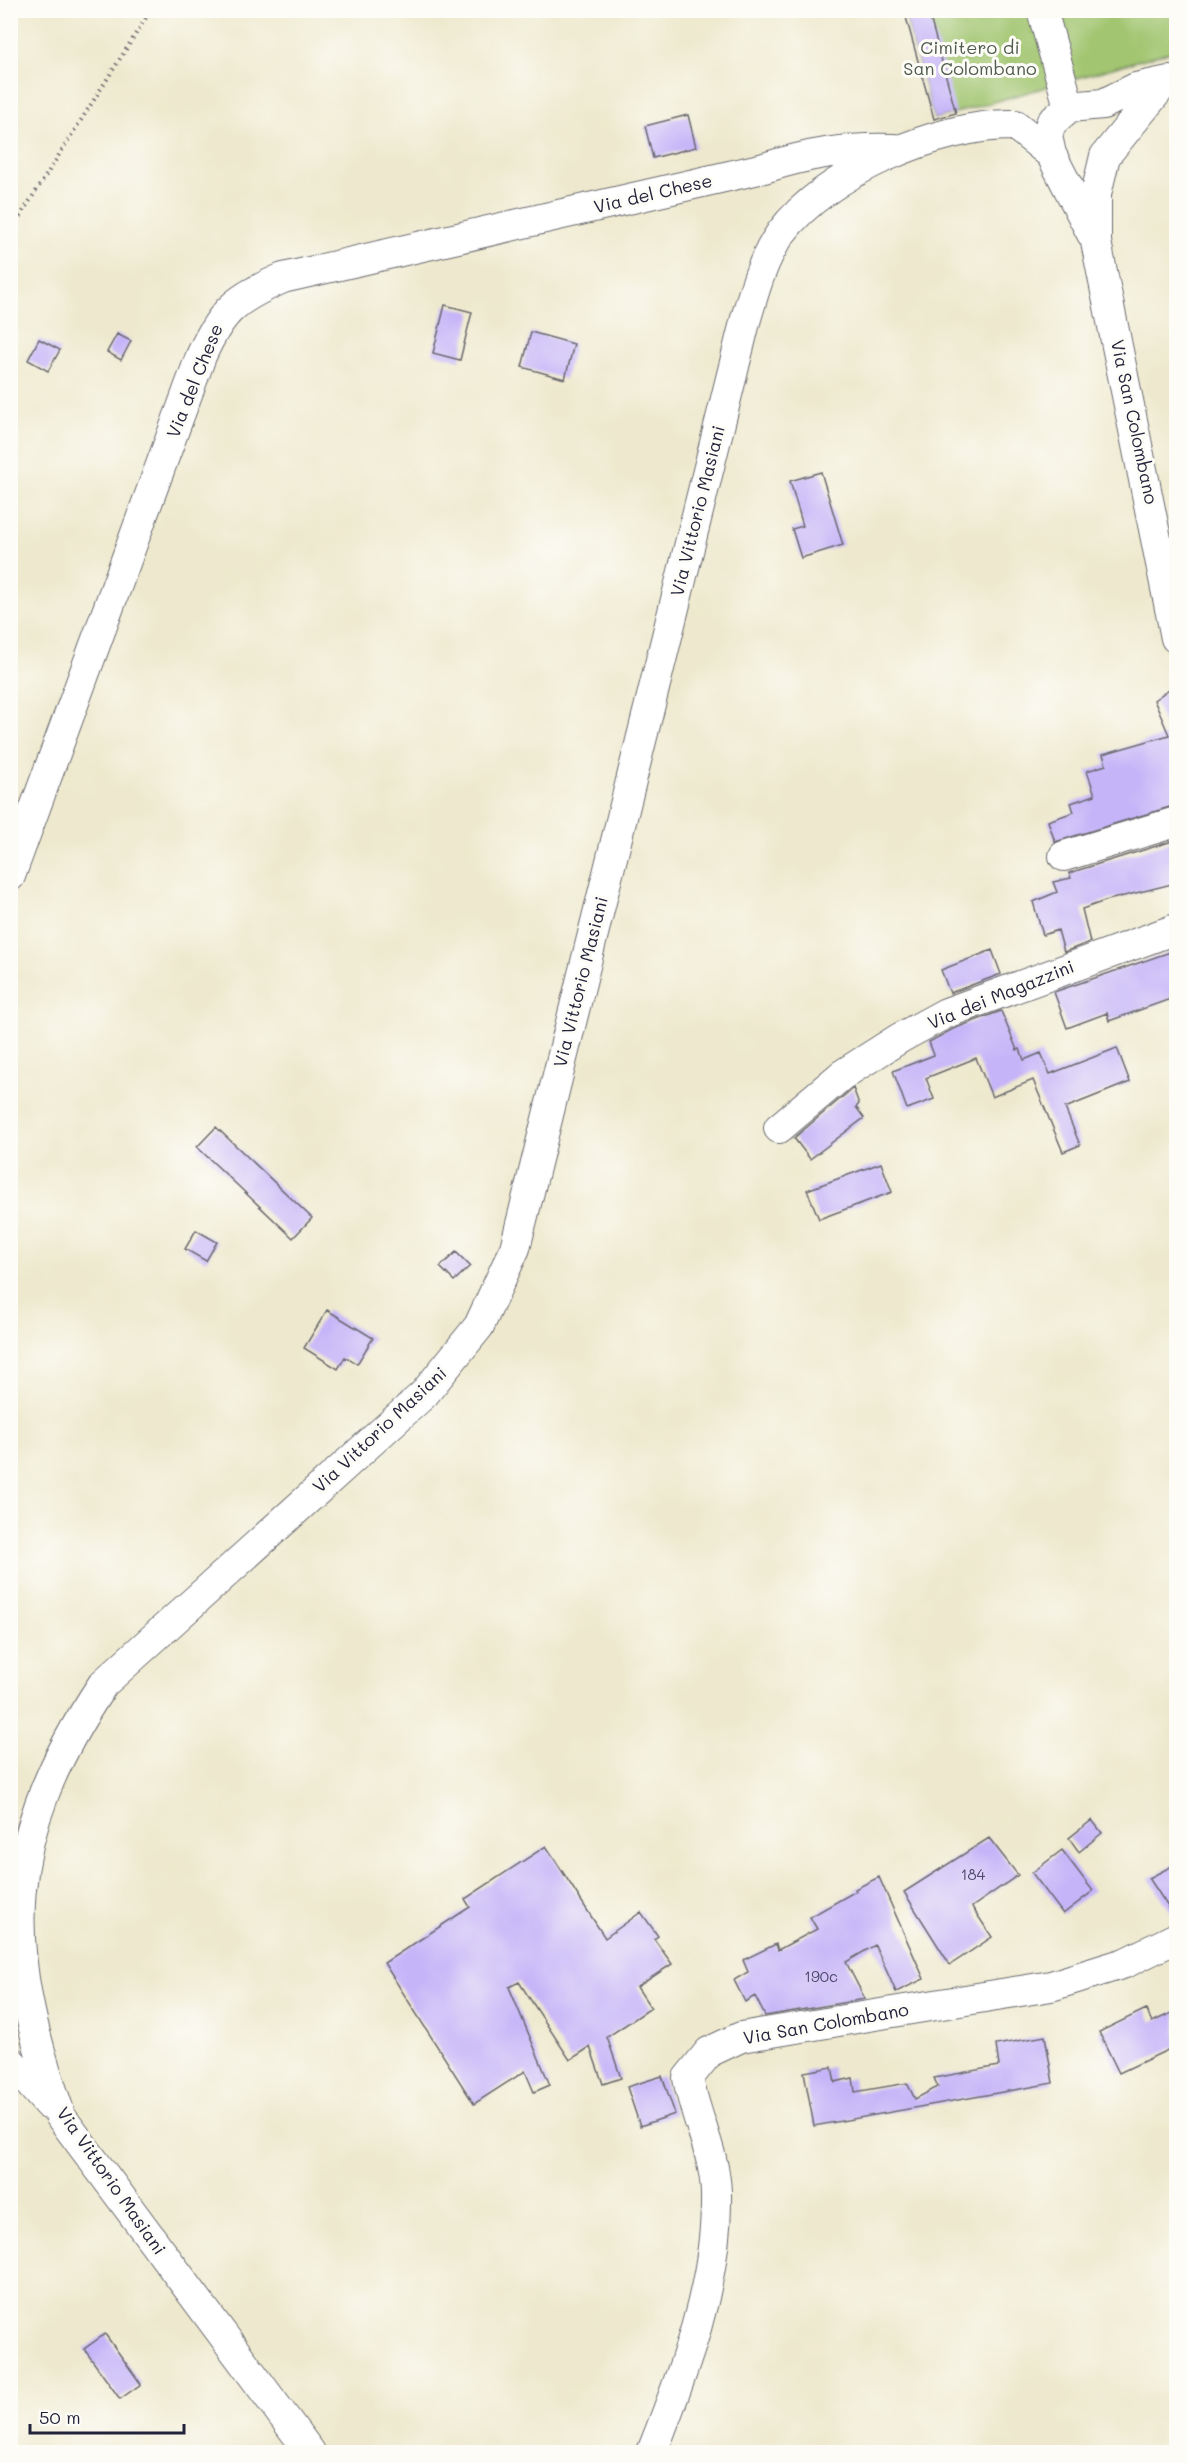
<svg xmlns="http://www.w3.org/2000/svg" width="1187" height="2463" font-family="Mali,sans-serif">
  <rect width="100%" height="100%" fill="#fdfcf7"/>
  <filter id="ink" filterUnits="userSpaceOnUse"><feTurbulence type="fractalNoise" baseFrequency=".0167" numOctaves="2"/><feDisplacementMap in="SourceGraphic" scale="12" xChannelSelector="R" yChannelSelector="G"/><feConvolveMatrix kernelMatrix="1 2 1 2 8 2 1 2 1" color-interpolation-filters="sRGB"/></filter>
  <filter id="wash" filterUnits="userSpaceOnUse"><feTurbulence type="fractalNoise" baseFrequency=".008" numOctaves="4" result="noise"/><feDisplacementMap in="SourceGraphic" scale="24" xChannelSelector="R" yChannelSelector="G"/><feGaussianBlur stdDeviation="1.35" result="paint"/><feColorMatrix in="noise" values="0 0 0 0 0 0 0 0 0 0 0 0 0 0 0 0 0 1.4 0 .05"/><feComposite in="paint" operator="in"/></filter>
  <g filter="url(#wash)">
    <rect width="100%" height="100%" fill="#eee9ce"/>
    <path fill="#a1c56f" stroke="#627455" stroke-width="1.5" d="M904,11h272v39l-242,69z"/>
    <g id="blocks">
      <path fill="#c5b4f8" d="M904,10h24l28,103 -22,6z
        M688,115l8,32 -43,11 -8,-32z
        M445,305l27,7 -12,48 -27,-7z
        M531,332l43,12 -9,35 -43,-12z
        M117,334l14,7 -10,19 -14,-8z
        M39,339l21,11 -12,21 -20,-11z
        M821,472l22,73 -42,13 -9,-29 11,-3 -13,-45z
        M1172,687l4,12v106l-121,37 -7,-21 26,-9 -3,-9 24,-8 -8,-24 19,-6 -3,-11 66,-19 -15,-35z
        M1176,840v43l-68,17 -26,9 8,33 -26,10 -6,-22 -15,5 -10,-33 24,-10 -4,-10 18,-4 -2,-5z
        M992,950l9,24 -51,19 -9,-23z
        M1176,950v47l-67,24 -2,-8 -40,15 -13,-36z
        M1001,1011l16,39 3,-1 4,11 17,-7 9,21 67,-26 13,34 -65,26 15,37 -17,7 -30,-72 -41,17 -16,-39 -50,20 8,21 -27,10 -14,-38 41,-16 -5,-13 24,-13z
        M853,1088l6,16 -3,3 8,11 -54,41 -16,-21z
        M216,1127l96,91 -19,20 -96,-91z
        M881,1163l11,29 -73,27 -12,-29z
        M196,1230l21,12 -11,19 -21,-12z
        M456,1252l14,14 -16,15 -14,-14z
        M327,1310l46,28 -16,26 -12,-7 -7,12 -34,-21z
        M1092,1820l10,13 -23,19 -10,-14z
        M989,1838l29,37 -46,32 20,30 -42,28 -46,-73z
        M546,1846l59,92 36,-26 17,24 -4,3 18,25 -35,23 14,21 -44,29 14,41 -18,6 -13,-37 -20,13 -51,-78 -10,5 41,98 -16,7 -9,-21 -51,33 -90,-141 86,-56 -5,-8z
        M1062,1850l31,41 -30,23 -31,-41z
        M1176,1864v55l-27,-41z
        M879,1877l45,102 -28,13 -21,-47 -29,17 19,37 -100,17 -10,-20 -10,6 -11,-22 14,-8 -5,-12 33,-16 2,6 39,-21 -7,-12 46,-26 -1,-2z
        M1146,2009l6,13 24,-11v35l-57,27 -20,-41z
        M1045,2036l8,47 -239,43 -10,-54 28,-5 3,15 18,-4 2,14 52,-9 8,16 23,-12 -4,-9 65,-12 -3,-21z
        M662,2076l13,38 -35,12 -13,-39z
        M105,2334l36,50 -21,15 -36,-50z"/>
    </g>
  </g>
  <g filter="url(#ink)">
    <use href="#blocks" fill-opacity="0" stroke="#69686e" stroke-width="1.5"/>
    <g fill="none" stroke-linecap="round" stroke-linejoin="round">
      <g stroke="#69686e" stroke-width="32">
        <path id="minor" d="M1042,10l27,97
          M1164,83l-59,73 -9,38v48l80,396
          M1092,234l-41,-80 -4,-18 4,-13 18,-16 34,-3 33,-16 33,-7
          M1064,856l112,-34
          M10,876l191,-520c21,-47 35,-57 82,-78l481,-110c44,-14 84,-21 130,-19
          M779,1128l63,-53 58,-37 46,-25 230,-84
          M10,2061l38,43
          M310,2452l-249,-335c-61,-172 -61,-279 42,-433l321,-290 55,-68 36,-78 230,-926c9,-31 17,-62 36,-89 44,-60 160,-110 234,-108l36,29
          M652,2452c32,-81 66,-170 64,-259 -1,-40 -21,-76 -28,-115l21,-26 32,-15 310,-51 74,-23 51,-25"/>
      </g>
      <path stroke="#69686e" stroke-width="4" stroke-dasharray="1.5 4.5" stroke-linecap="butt" d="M10,232l141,-222"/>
      <use href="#minor" stroke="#fff" stroke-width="30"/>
    </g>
  </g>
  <g text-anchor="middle" stroke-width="6" stroke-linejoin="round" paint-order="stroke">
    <g font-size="15" fill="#4b466a">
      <text x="973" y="1880">184</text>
      <text x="821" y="1982">190c</text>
    </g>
    <g font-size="18" fill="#4e5b4d" stroke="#fdfcf7">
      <text x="970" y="54">Cimitero di<tspan x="970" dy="21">San Colombano</tspan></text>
    </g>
    <g font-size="18" fill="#22223b" stroke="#fdfcf7">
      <text transform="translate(653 194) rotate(-13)" y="6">Via del Chese</text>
      <text transform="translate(195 381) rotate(-68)" y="6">Via del Chese</text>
      <text transform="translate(1134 422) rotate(78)" y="6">Via San Colombano</text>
      <text transform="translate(698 511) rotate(-76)" y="6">Via Vittorio Masiani</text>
      <text transform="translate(581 982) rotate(-76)" y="6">Via Vittorio Masiani</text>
      <text transform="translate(1001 995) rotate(-22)" y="6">Via dei Magazzini</text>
      <text transform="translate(380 1430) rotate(-43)" y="6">Via Vittorio Masiani</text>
      <text transform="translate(826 2024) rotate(-10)" y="6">Via San Colombano</text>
      <text transform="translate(111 2181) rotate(55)" y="6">Via Vittorio Masiani</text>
    </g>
  </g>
  <rect width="1187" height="2463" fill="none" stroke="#fdfcf7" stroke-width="36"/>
  <path d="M30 2424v9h154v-9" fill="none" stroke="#22223b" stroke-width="3"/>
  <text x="39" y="2424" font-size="18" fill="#22223b" stroke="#fdfcf7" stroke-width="4.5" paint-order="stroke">50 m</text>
</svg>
